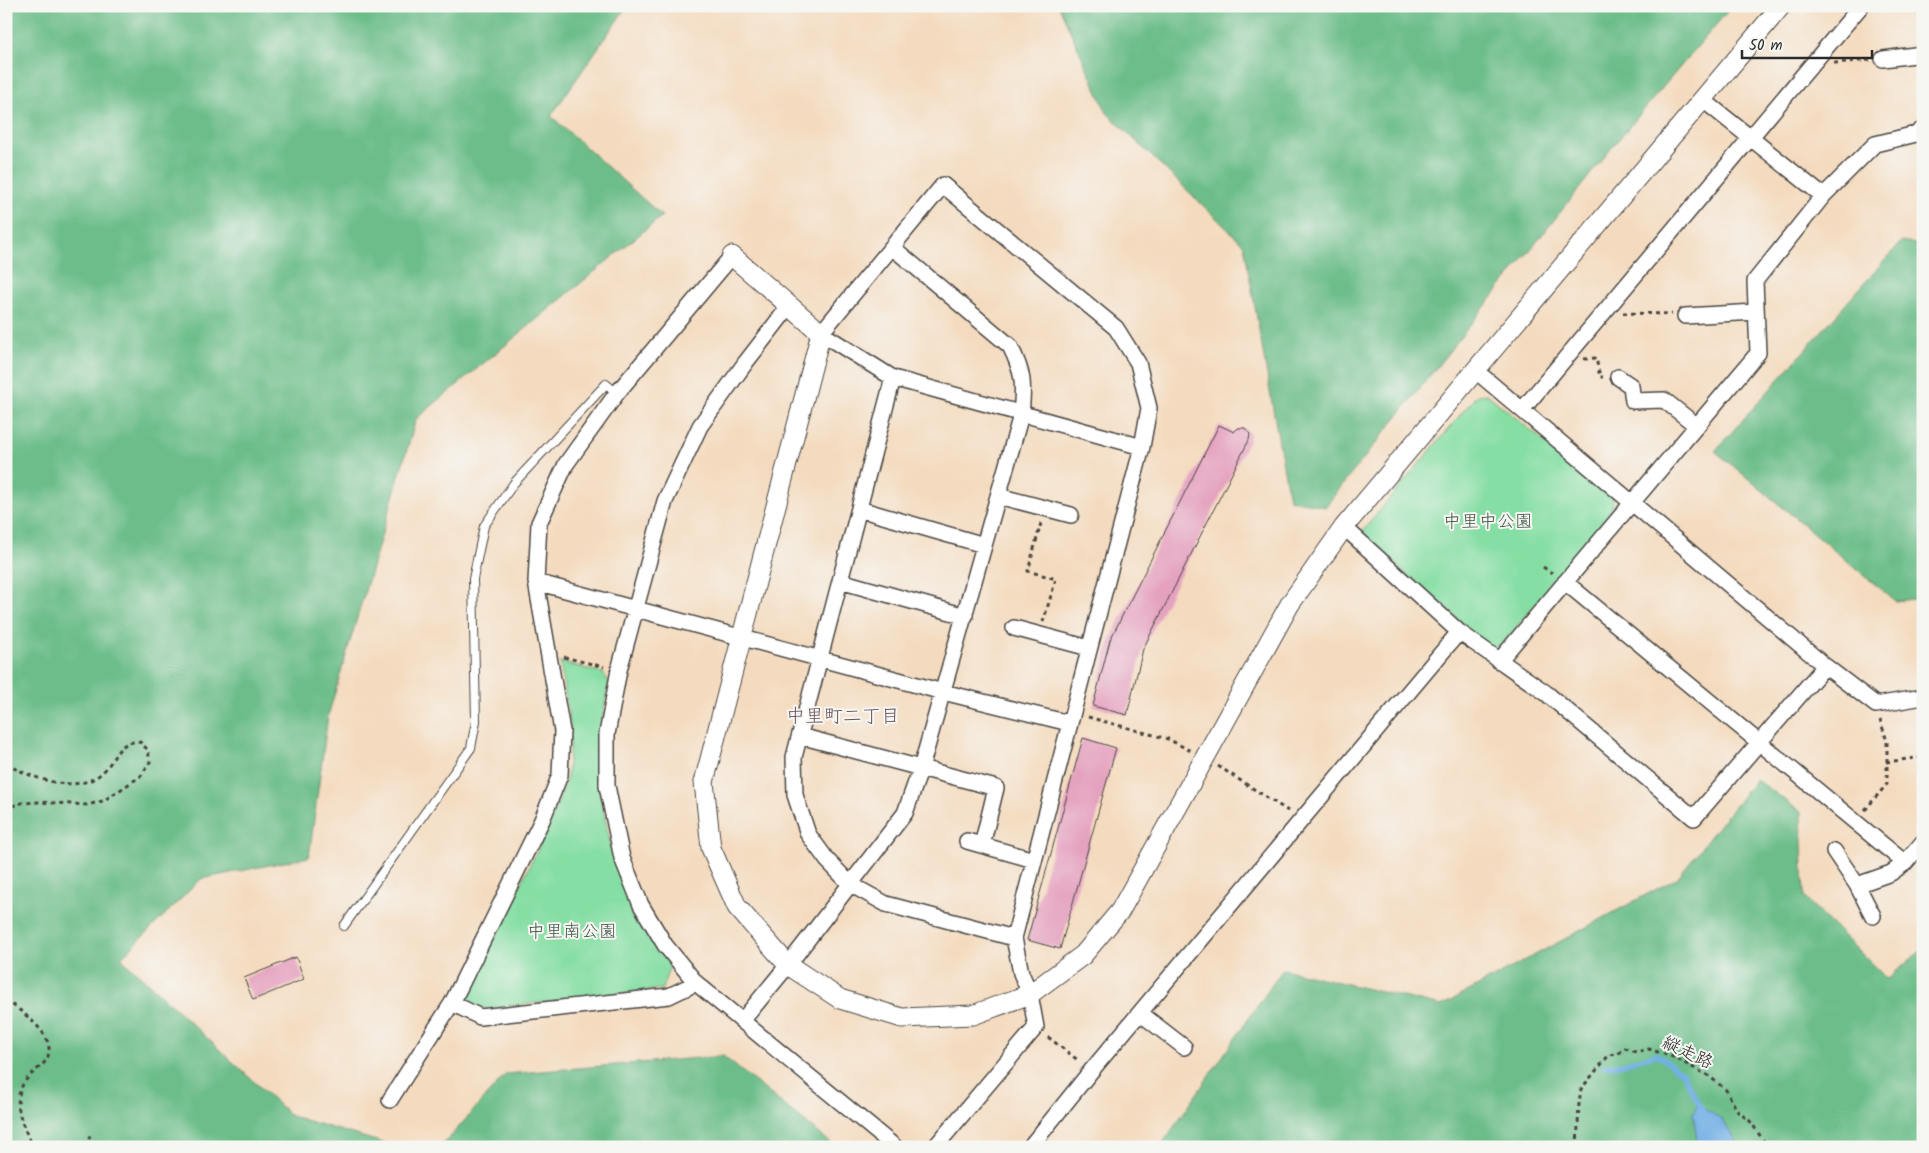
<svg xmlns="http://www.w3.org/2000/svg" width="1929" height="1153" font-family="Kalam,'Klee One',sans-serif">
  <rect width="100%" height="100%" fill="#f6f6f2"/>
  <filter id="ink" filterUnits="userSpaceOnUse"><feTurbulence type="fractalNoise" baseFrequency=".02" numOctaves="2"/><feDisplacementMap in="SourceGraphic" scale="10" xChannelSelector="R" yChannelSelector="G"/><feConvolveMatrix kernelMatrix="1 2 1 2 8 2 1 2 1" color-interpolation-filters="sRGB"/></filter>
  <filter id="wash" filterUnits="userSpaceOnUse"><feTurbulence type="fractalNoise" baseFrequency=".0096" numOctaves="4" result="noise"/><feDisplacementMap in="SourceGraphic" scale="20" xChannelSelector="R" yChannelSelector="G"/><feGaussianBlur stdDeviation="1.12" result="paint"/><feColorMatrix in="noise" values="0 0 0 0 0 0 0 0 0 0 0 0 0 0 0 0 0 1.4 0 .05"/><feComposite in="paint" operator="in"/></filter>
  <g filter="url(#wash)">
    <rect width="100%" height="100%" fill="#f4dbbf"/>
    <path fill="#85dea3" stroke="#588467" d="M1487,394l126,104 -1,12 -111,136 -11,2 -130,-114 117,-139z
      M560,662l43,11 6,9 -10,54v53l15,73 21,50 25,41 11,9 -9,27 -178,20 -11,-2 -7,-10 83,-171 18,-48 4,-46z"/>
    <path fill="#6cbd89" stroke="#4c745a" d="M6,6h621l-76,110 111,100 -246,203 -88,297 -19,141 -108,22 -80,79 170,158 106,31h-391z
      M1059,6h673l-114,134 -293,367 -36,-8 -45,-254 -137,-132z
      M1902,241l21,5v352l-28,3 -180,-150z
      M1756,779l45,33 3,85 83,82 36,-30v198h-763l123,-178 158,37 236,-128z
      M723,1056l113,91h-395l65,-73z"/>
    <path fill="#73b0e5" stroke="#4f6e88" d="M1697,1105l25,14 17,28h-38l-4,-6 -4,-28z"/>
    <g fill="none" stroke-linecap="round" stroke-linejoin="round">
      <path stroke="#73b0e5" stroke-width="5" d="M1604,1066l19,-2 34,-10 26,20 21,39"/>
    </g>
    <g id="blocks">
      <path fill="#e5a2c0" d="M1219,425l15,7 4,-4h7l5,6 -1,6 -106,209 -16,66 -34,-9 17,-66z
        M1083,738l33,10 -56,201 -33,-9z
        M296,957l8,22 -51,21 -9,-22z"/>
    </g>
  </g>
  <g filter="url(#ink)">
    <use href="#blocks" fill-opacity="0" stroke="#494541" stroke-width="1"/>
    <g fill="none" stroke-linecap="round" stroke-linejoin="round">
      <g stroke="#494541" stroke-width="10">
        <path id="service" d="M344,926l127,-178 5,-27 -3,-142 11,-53 30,-43 92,-99 11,9"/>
      </g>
      <g stroke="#494541" stroke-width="18">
        <path id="minor" d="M1883,59l40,-5
          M1702,99l121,97
          M790,305l-44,57 -46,64 -35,75 -46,169 -12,64v52l15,72 19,47 24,40 31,38 199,164
          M1685,316l71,-4
          M1476,371l349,295 51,39 47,-8
          M1618,377l13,9 2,15 31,-1 33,26
          M893,378l-99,379 1,38 13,39 19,26 23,24 36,20 128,34
          M1522,410l339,-404
          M998,496l73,19
          M859,509l125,36
          M1344,527l115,105 87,61 148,125 131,-152
          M840,581l125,35
          M536,582l407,110 126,31
          M1565,582l340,281 18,-21
          M1014,628l75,20
          M1499,661l259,-308 -3,-72 68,-85 52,-52 41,-10 7,-5
          M800,736l196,52 -14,57
          M967,841l67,19
          M1834,851l23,34 16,31
          M1857,885l34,-12 14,-10
          M452,1003l28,14 189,-21 27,-13
          M1140,1013l44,34
          M742,1021l46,-56 117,-152 16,-45 100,-353c3,-32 3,-41 -11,-69l-118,-99
          M390,1100l62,-97 90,-183 18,-45 2,-44 -26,-149 3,-59 27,-59 51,-71 115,-137
          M935,1147l101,-120 -6,-33 -9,-21 -7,-35 128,-491 7,-39 -11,-45 -22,-35 -173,-143 -122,148 72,45 249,69
          M1030,1147l61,-76 368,-439"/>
      </g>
      <g stroke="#494541" stroke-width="21">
        <path id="tertiary" d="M732,256l89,77 -117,449 7,66 26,59 51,58 52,34 62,19 71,-3 57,-21 53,-39 37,-44 170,-307 54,-77 437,-521"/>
      </g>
      <path stroke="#494541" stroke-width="3" stroke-dasharray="4 4" stroke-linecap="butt" d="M1834,63l36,-3
        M1623,313l49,1
        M1584,359l12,-1 4,19h3
        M1041,523l-13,48 28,8 -13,43
        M1543,567l9,6
        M564,657l40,10
        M1088,717l80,22 23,12
        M1886,762l37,-5
        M6,764c25,13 66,30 92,12 19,-13 16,-36 42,-34l8,8 2,12 -9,14 -38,25 -16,4 -48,-3 -18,1 -15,5
        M1218,766l70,45
        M1865,810l22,-26v-43l-7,-21
        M6,1000c17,13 60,41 36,65 -10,9 -18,14 -22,26 -6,20 5,38 13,56
        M1048,1037l31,24
        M87,1147l3,-12
        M1577,1147l2,-44 2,-14 28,-34 9,-1 7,-6 11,4 13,-3 24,8 36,19 17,14 12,22 12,9 18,26"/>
      <use href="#service" stroke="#fff" stroke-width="8"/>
      <use href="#minor" stroke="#fff" stroke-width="15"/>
      <use href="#tertiary" stroke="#fff" stroke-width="19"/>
    </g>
  </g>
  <g text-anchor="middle" stroke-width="4" stroke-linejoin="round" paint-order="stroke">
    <g font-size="18" fill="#425849" stroke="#f6f6f2">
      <text x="1488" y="527">中里中公園</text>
      <text x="572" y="937">中里南公園</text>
    </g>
    <g font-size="18" fill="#2b2b2b" stroke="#f6f6f2">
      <text transform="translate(1688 1052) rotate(25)" y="6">縦走路</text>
    </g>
    <g font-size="19" fill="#6c555f" stroke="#f6f6f2">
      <text x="843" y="722">中里町二丁目</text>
    </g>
  </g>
  <rect width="1929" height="1153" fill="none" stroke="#f6f6f2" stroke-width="25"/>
  <path d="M1742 50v8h130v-8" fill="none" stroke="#2b2b2b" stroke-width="2.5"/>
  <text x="1749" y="50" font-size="15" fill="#2b2b2b" stroke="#f6f6f2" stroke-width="4" paint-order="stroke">50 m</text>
</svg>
